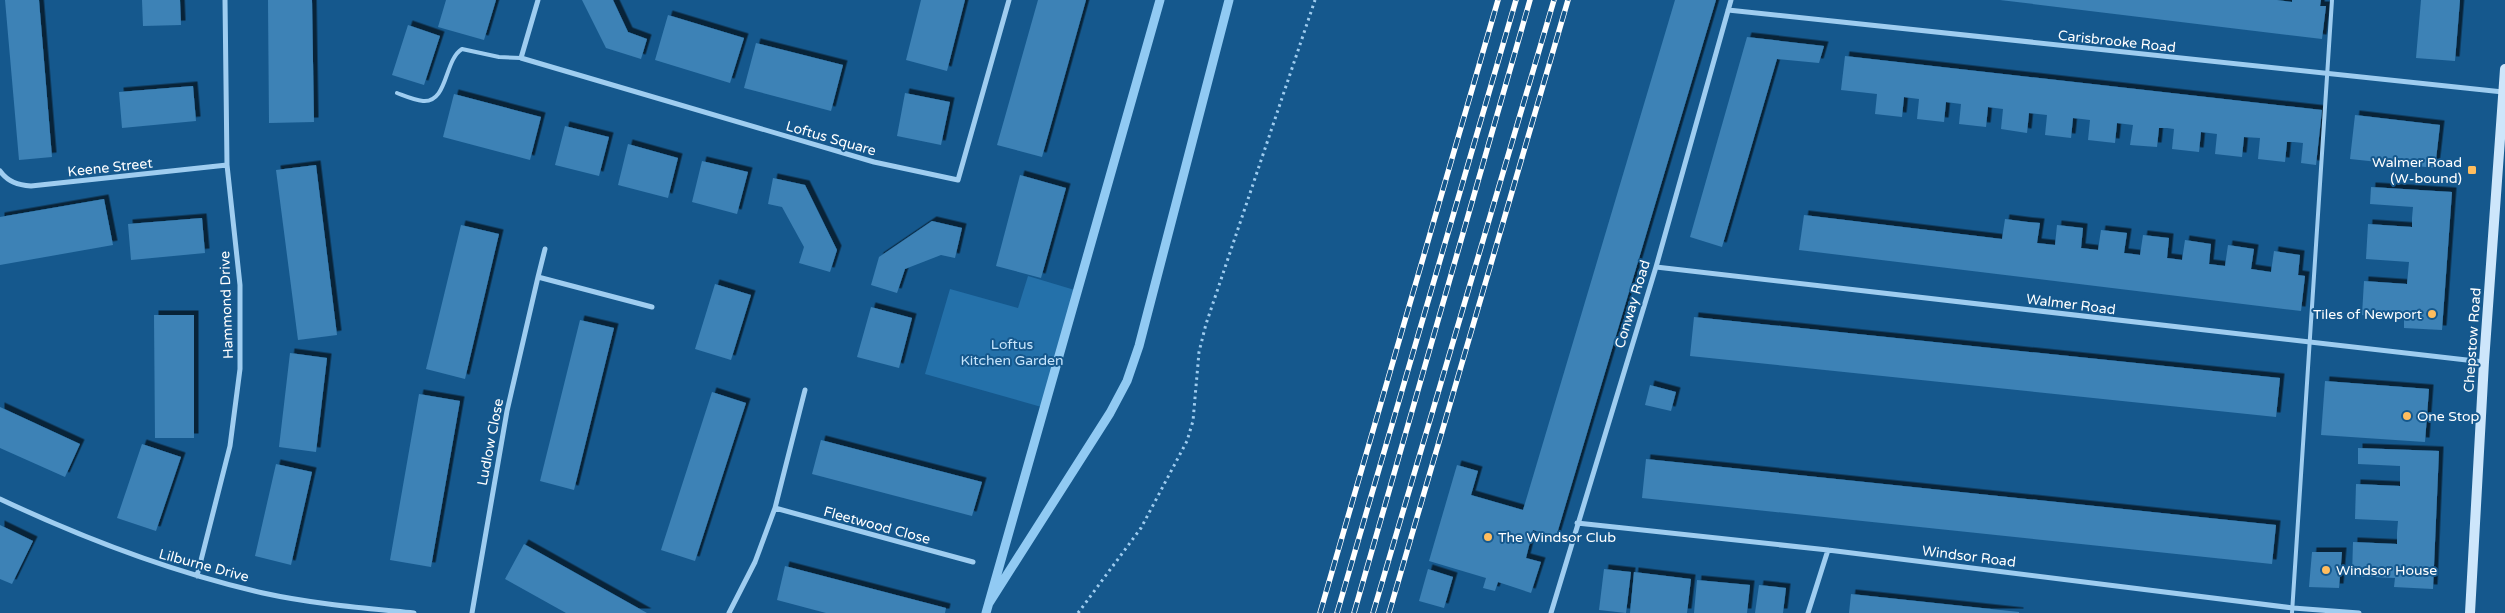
<svg xmlns="http://www.w3.org/2000/svg" width="2505" height="613" font-family="'Varela Round',sans-serif">
  <defs>
    <filter id="shadow"><feDropShadow dx="4.5" dy="-4.5" stdDeviation="0" flood-color="#0009"/></filter>
  </defs>
  <rect width="100%" height="100%" fill="#15588d"/>
  <path fill="#2471aa" d="M1028,276l50,15 -33,117 -120,-34 25,-85 68,19z"/>
  <g fill="none" stroke-linecap="round" stroke-linejoin="round">
    <path stroke="#91caf3" stroke-width="9" d="M989,603l121,-190 17,-32 12,-35 90,-346
      M986,613l174,-613"/>
  </g>
  <path fill="#3d82b6" filter="url(#shadow)" d="M5,0h34l13,157 -33,3z
    M142,0h38l1,25 -38,1z
    M268,0h44l2,122 -45,1z
    M446,0h50l-12,40 -46,-13z
    M582,0h31l15,32 19,7 -6,20 -35,-11z
    M921,0h44l-18,71 -41,-11z
    M1038,0h48l-44,157 -45,-12z
    M1675,0h41l-160,537 -23,-7 -7,28 15,4 -10,31 -33,-11 -3,9 -12,-3 3,-10 -57,-17 28,-96 21,6 -7,24 52,15z
    M2000,0h277l15,2v-2h29l-1,6h6l-4,33z
    M2421,0h39l-5,61 -39,-3z
    M668,15l76,23 -14,45 -75,-23z
    M408,25l32,11 -16,49 -32,-10z
    M1747,37l77,9 -5,17 -42,-4 -55,188 -32,-10z
    M756,43l87,22 -12,46 -87,-23z
    M1845,56l477,54 -6,55 -15,-2 2,-20 -9,-1h-7l-2,20 -27,-3 2,-21 -16,-1 -2,20 -27,-3 2,-20 -16,-2 -2,20 -27,-3 2,-20 -7,-1h-8l-2,19 -27,-2 3,-20 -16,-2 -2,20 -27,-3 2,-20 -8,-1 -9,-1 -2,20 -26,-3 2,-20 -18,-2 -2,20 -26,-4 2,-20 -8,-1 -7,-1 -2,20 -27,-3 2,-20 -15,-2 -2,20 -27,-3 2,-20 -8,-1 -7,-1 -2,20 -27,-3 2,-20 -36,-4z
    M193,86l3,35 -74,7 -3,-36z
    M905,93l45,9 -9,43 -44,-9z
    M454,94l87,23 -11,43 -87,-23z
    M2355,115l85,10 -5,43 -85,-9z
    M565,126l44,11 -10,39 -44,-11z
    M628,144l50,14 -10,40 -50,-13z
    M702,161l46,11 -11,42 -45,-12z
    M316,165l21,170 -39,5 -22,-170z
    M1020,175l46,13 -25,90 -45,-12z
    M773,178l32,7 32,65 -7,22 -31,-9 5,-16 -22,-40 -14,-3z
    M2371,187l81,5 -10,138 -38,-2v-10l-42,-3 2,-34 43,3 2,-22 -43,-3 2,-35 44,3v-9l1,-11 -43,-3z
    M104,199l9,46 -113,20v-48z
    M1804,215l198,24 3,-20 23,3 12,1 -3,20 18,2 2,-20 26,3 -2,20 17,2 3,-20 26,3 -3,20 9,1 7,1 3,-20 26,3 -2,20 8,1 7,1 3,-20 26,4 -2,20 16,2 3,-21 26,4 -3,20 20,3 3,-21 26,4 -2,20 7,1 -4,35 -502,-61z
    M202,218l3,35 -74,7 -3,-36z
    M932,221l30,7 -7,30 -14,-3 -36,14 -8,24 -26,-8 8,-28z
    M461,225l38,9 -34,145 -39,-10z
    M715,284l36,11 -20,65 -36,-11z
    M871,307l41,11 -13,50 -42,-11z
    M154,315h40v123h-39z
    M1694,317l586,61 -4,39 -586,-61z
    M580,320l34,8 -40,162 -34,-9z
    M290,353l37,5 -11,94 -37,-5z
    M2325,381l104,8 -4,53 -104,-7z
    M1650,385l26,7 -5,19 -26,-6z
    M712,392l34,11 -51,158 -34,-11z
    M419,394l41,7 -29,166 -41,-7z
    M0,407l80,37 -15,33 -65,-29z
    M821,440l161,42 -10,34 -160,-42z
    M142,444l39,13 -25,74 -39,-13z
    M2358,448l81,3 -6,138 -39,-2 1,-9 -43,-2 1,-34 44,2v-11l1,-12 -43,-2 1,-35 44,2v-20l-42,-2z
    M1646,459l630,66 -4,39 -630,-66z
    M276,464l36,8 -21,93 -36,-9z
    M0,525l33,16 -21,43 -12,-5z
    M524,544l123,69h-81l-61,-34z
    M2312,552h30l-3,36 -30,-1z
    M785,566l161,42 -1,5h-119l-49,-13z
    M1428,569l25,8 -9,31 -25,-7z
    M1604,569l27,3 -5,41 -27,-3z
    M1634,572l57,7 -4,34h-57z
    M1697,580l53,5 -3,28h-53z
    M1759,585l27,3 -3,25h-28z
    M1851,594l168,18v1h-170z"/>
  <g fill="none" stroke-linecap="round" stroke-linejoin="round">
    <path stroke="#9fcdf0" stroke-width="3" stroke-dasharray="2.5 4" stroke-linecap="butt" d="M1078,613l63,-85 46,-87 6,-20 6,-69 7,-28 109,-324"/>
    <path stroke="#9fcdf0" stroke-width="4" d="M397,93c8,3 17,7 26,8 25,2 21,-41 39,-52l37,8 22,1
      M2292,613l40,-613"/>
    <path stroke="#9fcdf0" stroke-width="5" d="M538,0l-17,58 353,104 84,18 51,-180
      M1728,10l775,82
      M0,171c8,11 18,14 31,15l196,-21
      M1656,267l828,95
      M538,277l7,-28
      M0,499c85,40 171,73 263,94 50,11 101,15 151,20
      M775,508l198,54
      M1577,523l251,27 465,58 66,5
      M197,576l33,-130 10,-77v-84l-13,-120 -2,-165
      M472,613l35,-202 31,-134 114,30
      M729,613l26,-51 20,-54 30,-118
      M1551,613l105,-346 75,-267
      M1808,613l20,-63"/>
    <path stroke="#cde6fb" stroke-width="10" d="M2470,613l14,-251 21,-293"/>
    <g stroke="#fff" stroke-width="5.5">
      <path id="rail" d="M1320,613l178,-613
        M1337,613l179,-613
        M1354,613l176,-613
        M1373,613l181,-613
        M1389,613l179,-613"/>
    </g>
    <use href="#rail" stroke="#15588d" stroke-width="4" stroke-dasharray="11" stroke-linecap="butt"/>
  </g>
  <g fill="#ffbd5e" stroke="#15588d" stroke-width="2">
    <rect x="2467" y="165" width="10" height="10" rx="2.5"/>
    <circle cx="2432" cy="314" r="5"/>
    <circle cx="2407" cy="416" r="5"/>
    <circle cx="1488" cy="537" r="5"/>
    <circle cx="2326" cy="570" r="5"/>
  </g>
  <g text-anchor="middle" stroke-width="4" stroke-linejoin="round" paint-order="stroke">
    <g font-size="14" fill="#fff" stroke="#15588d">
      <text transform="translate(2117 41) rotate(6)" y="5">Carisbrooke Road</text>
      <text transform="translate(831 138) rotate(16)" y="5">Loftus Square</text>
      <text transform="translate(110 167) rotate(-6)" y="5">Keene Street</text>
      <text transform="translate(1632 304) rotate(-73)" y="5">Conway Road</text>
      <text transform="translate(2071 304) rotate(7)" y="5">Walmer Road</text>
      <text transform="translate(226 305) rotate(-92)" y="5">Hammond Drive</text>
      <text transform="translate(2472 340) rotate(-86)" y="5">Chepstow Road</text>
      <text transform="translate(490 442) rotate(-79)" y="5">Ludlow Close</text>
      <text transform="translate(877 525) rotate(15)" y="5">Fleetwood Close</text>
      <text transform="translate(1969 556) rotate(7)" y="5">Windsor Road</text>
      <text transform="translate(204 565) rotate(15)" y="5">Lilburne Drive</text>
    </g>
    <g font-size="14" fill="#fff" stroke="#15588d" text-anchor="start">
      <text x="2462" y="167" text-anchor="end">Walmer Road<tspan x="2462" dy="16">(W-bound)</tspan></text>
      <text x="2422" y="319" text-anchor="end">Tiles of Newport</text>
      <text x="2417" y="421">One Stop</text>
      <text x="1498" y="542">The Windsor Club</text>
      <text x="2336" y="575">Windsor House</text>
    </g>
    <g font-size="14" fill="#c6e4fb" stroke="#15588d">
      <text x="1012" y="349">Loftus<tspan x="1012" dy="16">Kitchen Garden</tspan></text>
    </g>
  </g>
</svg>
